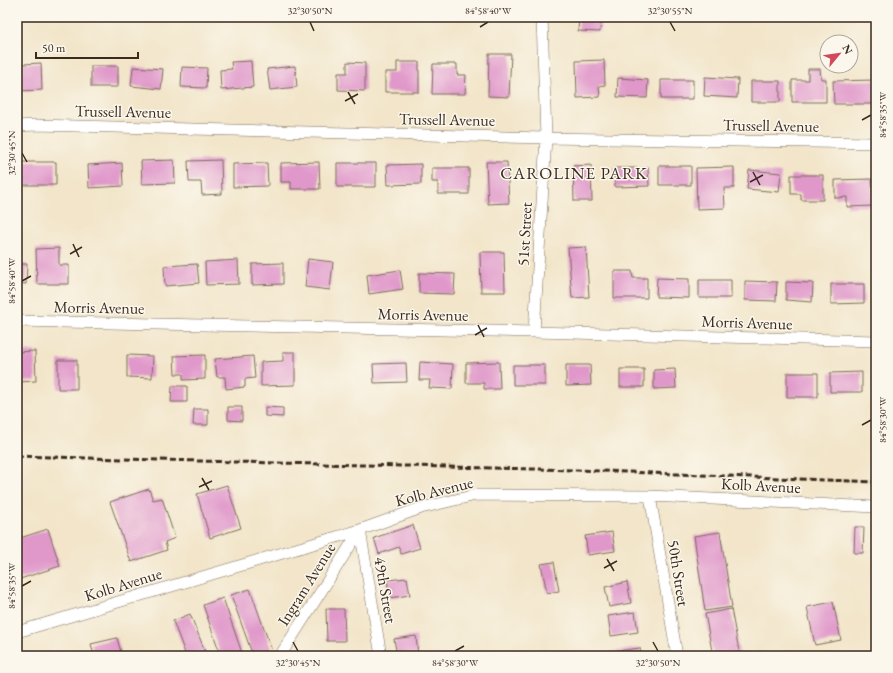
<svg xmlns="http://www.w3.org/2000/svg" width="893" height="673" font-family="'EB Garamond',serif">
  <rect width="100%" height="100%" fill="#fbf7ec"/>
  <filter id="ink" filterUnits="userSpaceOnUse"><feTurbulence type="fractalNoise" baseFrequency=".025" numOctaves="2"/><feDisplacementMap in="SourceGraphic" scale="8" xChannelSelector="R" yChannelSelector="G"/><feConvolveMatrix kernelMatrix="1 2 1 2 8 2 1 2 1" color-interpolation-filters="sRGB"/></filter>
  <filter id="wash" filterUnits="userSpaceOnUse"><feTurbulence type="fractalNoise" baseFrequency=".012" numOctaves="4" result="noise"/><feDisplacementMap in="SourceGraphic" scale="16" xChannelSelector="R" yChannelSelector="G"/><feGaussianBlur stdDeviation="0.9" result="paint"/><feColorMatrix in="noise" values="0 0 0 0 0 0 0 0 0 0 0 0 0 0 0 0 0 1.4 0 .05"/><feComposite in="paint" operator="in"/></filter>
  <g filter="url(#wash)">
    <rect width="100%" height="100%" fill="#f2e5c9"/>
    <g id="blocks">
      <path fill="#e098ca" d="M579,17h22l-1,15 -22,-1z
        M489,54h22l-2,43 -21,-1z
        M604,60l1,25 -6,1 1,11 -23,1 -1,-37z
        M251,61l2,26 -32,3 -1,-20 12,-1 -1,-7z
        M347,62l18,1v28l-27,-1v-17h9z
        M397,62h22v30h-34v-20h12z
        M41,63l1,27 -25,1v-17l6,-1v-9z
        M433,64h24v11h9l-1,19h-33z
        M91,66h27v21h-27z
        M295,66l2,21 -27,3 -3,-21z
        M133,67l30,2 -2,20 -30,-3z
        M182,67l25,1 -1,20 -25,-1z
        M808,69h12l1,10h5v23h-34v-22h16z
        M705,77l33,2 -1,19 -33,-2z
        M618,78l30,2 -1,18 -30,-1z
        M661,80h32v19h-32z
        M875,80l1,24h-42l-1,-23z
        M751,81h29v21h-29z
        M174,160l1,23 -33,1 -1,-23z
        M221,160l1,34 -20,1 -1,-13h-12l-1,-21z
        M21,162h35v23h-35z
        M319,162l1,27h-29v-7h-10v-19z
        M486,162h21l2,41 -21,1z
        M122,163l1,23 -34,2 -1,-23z
        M267,163l1,23 -35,1v-23z
        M337,163h39v24h-39z
        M421,164v20l-33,1 -1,-20z
        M591,165l1,36h-18l-1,-35z
        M659,166h32v19h-32z
        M734,167v21h-10l1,20 -28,1 -1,-41z
        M432,168h37v26h-31v-12h-6z
        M614,168h34l1,18 -34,1z
        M749,170l32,3 -2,19 -32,-3z
        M791,175h32v25h-22v-6h-10z
        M872,179l1,27 -26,1v-10l-12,1v-18z
        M586,247l3,50 -17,1 -4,-50z
        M59,248v17h10v19h-32l-1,-35z
        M480,252h24l1,40h-24z
        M308,259l25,3 -3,28 -25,-3z
        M238,260l1,24 -33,1 -1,-23z
        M283,263v21l-31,1v-21z
        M17,264h10l-1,20 -9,-1z
        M197,264l2,19 -34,3 -1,-20z
        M400,270l3,19 -34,5 -2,-19z
        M614,271h18l1,7h14v20h-33z
        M419,273l36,1 -1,20 -35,-1z
        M657,278l32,1v19l-33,-1z
        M699,280h32v18h-32z
        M745,281l32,1 -1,19 -31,-1z
        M786,282l27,1 -1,19 -26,-2z
        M831,284h33v19l-33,1z
        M35,351l1,30 -18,1 -1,-30z
        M283,352h12v33l-34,1v-24l22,-1z
        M127,355l26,1 -1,22 -25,-1z
        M205,355v24l-22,1v-6h-8l-1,-18z
        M253,356l2,22 -10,1v8l-19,2 -1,-12h-8l-2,-18z
        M58,360h19v29h-19z
        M420,362l33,2 -1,25 -23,-1 1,-8h-11z
        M499,362l1,27h-16v-6h-18v-20z
        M406,363l1,19 -33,1 -1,-19z
        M513,365h32v20h-32z
        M566,365h24l1,20 -25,1z
        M620,369h24v18h-24z
        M675,369l1,19 -22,1v-19z
        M862,372v20h-32v-19z
        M787,373h31v24h-31z
        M873,377h3v19h-2z
        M172,386h15v16h-16z
        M228,407h14v14l-14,-1z
        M265,407l18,1v9l-18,-1z
        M194,409h14v16h-15z
        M227,485l14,43 -31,10 -13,-44z
        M149,489l4,11 9,-2 13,40 -10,4 2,8 -36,12 -21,-60z
        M413,525l7,23 -19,6 -2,-7 -20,7 -5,-16z
        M855,527h9l-1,26h-9z
        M48,529l12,37 -43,14v-41z
        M612,532l3,19 -27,4 -3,-19z
        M720,532l12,75 -27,4 -11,-75z
        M554,562l5,29 -12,2 -6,-29z
        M407,578l3,17 -20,3 -3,-18z
        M627,582l4,21 -22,4 -4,-20z
        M250,589l22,62 -15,5h-4l-22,-61z
        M223,598l20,58h-22l-18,-51z
        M833,602l8,38 -26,5 -8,-38z
        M326,609h18l1,32h-18z
        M731,609l9,47h-27l-8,-42z
        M635,612l3,20 -27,4 -3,-20z
        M190,614l17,42h-21l-13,-35z
        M416,636l2,19 -21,1 -3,-17z
        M117,638l5,18h-28l-3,-12z
        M640,648l1,8h-30l-1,-4z"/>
    </g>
  </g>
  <g filter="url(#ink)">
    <use href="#blocks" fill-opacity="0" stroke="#7b6b5a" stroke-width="1"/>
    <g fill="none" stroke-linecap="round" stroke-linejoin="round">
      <g stroke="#7b6b5a" stroke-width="12">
        <path id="minor" d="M17,126l19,-1 510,13 330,5
          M17,321l517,11 342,9
          M534,332l12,-194 -4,-121
          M650,496l27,160
          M360,530l21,126
          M17,632l343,-102 61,-22 55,-13 174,1 226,11
          M280,656l80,-126"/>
      </g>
      <use href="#minor" stroke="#fff" stroke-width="11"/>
      <path stroke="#3b2a1e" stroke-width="3" stroke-dasharray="6 3" stroke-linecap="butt" d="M17,456l218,6 342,8 299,12"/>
    </g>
  </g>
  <path fill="none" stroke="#3b2a1e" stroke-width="1.5" d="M310,22l4,9M670,22l5,9M480,27l8,-5M348,92l7,12M345,101l13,-7M862,120l9,-5M22,153l5,9M753,172l7,13M750,182l13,-7M73,244l6,13M70,254l12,-7M22,281l9,-5M478,325l6,12M475,335l12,-7M862,425l9,-5M202,478l7,12M199,487l13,-6M607,559l7,12M604,568l13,-7M22,586l9,-5M293,642l5,9M653,642l5,9M455,651l9,-5"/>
  <g text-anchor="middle" stroke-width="3" stroke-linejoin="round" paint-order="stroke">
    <g font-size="16" fill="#3b2a1e" stroke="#fbf7ec">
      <text transform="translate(123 111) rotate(1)" y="6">Trussell Avenue</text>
      <text transform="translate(447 119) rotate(1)" y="6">Trussell Avenue</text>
      <text transform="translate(771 125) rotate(1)" y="6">Trussell Avenue</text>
      <text transform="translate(524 234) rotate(-87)" y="6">51st Street</text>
      <text transform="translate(99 307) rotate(1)" y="6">Morris Avenue</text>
      <text transform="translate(423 314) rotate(1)" y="6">Morris Avenue</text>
      <text transform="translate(747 322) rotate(2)" y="6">Morris Avenue</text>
      <text transform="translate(761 485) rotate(3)" y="6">Kolb Avenue</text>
      <text transform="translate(434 491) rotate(-14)" y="6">Kolb Avenue</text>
      <text transform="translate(679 573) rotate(81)" y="6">50th Street</text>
      <text transform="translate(123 584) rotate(-17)" y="6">Kolb Avenue</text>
      <text transform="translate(306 584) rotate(-58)" y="6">Ingram Avenue</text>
      <text transform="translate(386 590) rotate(80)" y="6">49th Street</text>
    </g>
    <g font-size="17" letter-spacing="1" fill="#3b2a1e" stroke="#fbf7ec">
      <text x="574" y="179">CAROLINE PARK</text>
    </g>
  </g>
  <rect width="893" height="673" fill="none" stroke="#fbf7ec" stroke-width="44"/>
  <g transform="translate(839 54) rotate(61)"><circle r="19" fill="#fbf7ec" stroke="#aea59a"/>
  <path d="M0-3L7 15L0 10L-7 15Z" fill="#d1495b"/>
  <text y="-6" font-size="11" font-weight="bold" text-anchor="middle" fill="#3b2a1e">N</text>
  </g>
  <path d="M36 52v6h102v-6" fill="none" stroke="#3b2a1e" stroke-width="2"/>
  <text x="42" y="52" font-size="12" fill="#3b2a1e" stroke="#fbf7ec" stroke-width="3" paint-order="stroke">50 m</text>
  <rect x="22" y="22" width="849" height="629" fill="none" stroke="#3b2a1e" stroke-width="1.5"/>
  <g font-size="10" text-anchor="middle" fill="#3b2a1e">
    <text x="310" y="14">32°30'50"N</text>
    <text x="488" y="14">84°58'40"W</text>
    <text x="670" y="14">32°30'55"N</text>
    <text transform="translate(882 115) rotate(-90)" y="4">84°58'35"W</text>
    <text transform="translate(11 153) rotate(-90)" y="4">32°30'45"N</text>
    <text transform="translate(11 281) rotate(-90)" y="4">84°58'40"W</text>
    <text transform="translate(882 420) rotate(-90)" y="4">84°58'30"W</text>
    <text transform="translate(11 586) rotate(-90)" y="4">84°58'35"W</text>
    <text x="298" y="666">32°30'45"N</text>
    <text x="455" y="666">84°58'30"W</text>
    <text x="658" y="666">32°30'50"N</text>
  </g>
</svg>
